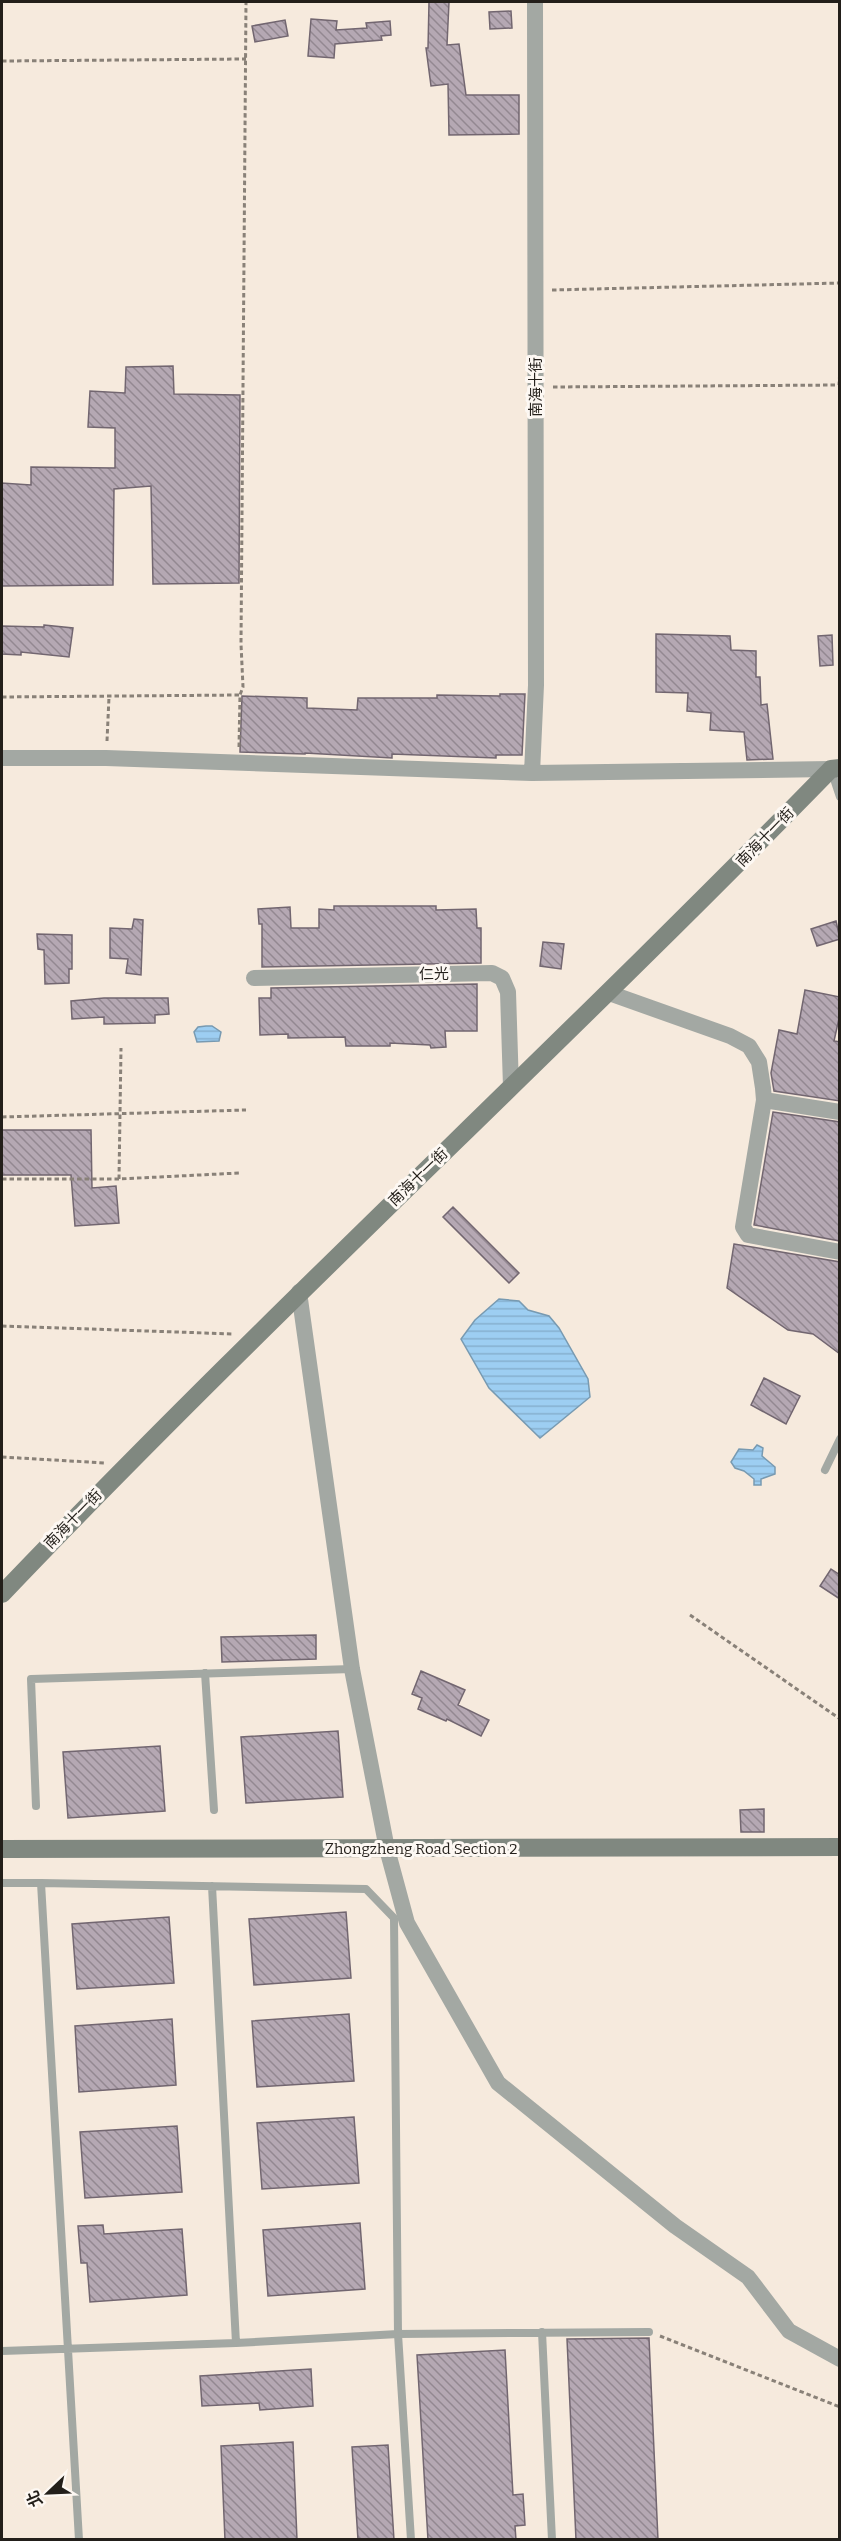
<svg xmlns="http://www.w3.org/2000/svg" width="841" height="2541" font-family="Bitter,'Noto Sans TC',serif">
  <defs>
    <pattern id="water-rules" width="6" height="5" patternUnits="userSpaceOnUse" patternTransform="scale(1.5)"><rect width="6" height="5" fill="#9dcef2"/><path d="M0 2.5h6" fill="none" stroke="#87b0cf"/></pattern>
    <pattern id="building-back-hatch" width="6" height="6" patternUnits="userSpaceOnUse" patternTransform="scale(1.5)"><rect width="6" height="6" fill="#b5a8b3"/><path d="M-1 5l2 2M0 0l6 6M5-1l2 2" fill="none" stroke="#938891"/></pattern>
  </defs>
  <rect width="100%" height="100%" fill="#f6eadd"/>
  <path fill="url(#water-rules)" stroke="#789ab1" stroke-width="1.5" d="M206,1026h6l9,6 -2,9 -22,1 -3,-10 4,-5z
    M499,1299l20,2 9,9 21,6 10,12 29,51 2,18 -50,41 -51,-50 -28,-49 14,-19z
    M757,1445l6,3 -1,8 13,11v7l-14,5v6h-7v-6l-10,-8 -9,-3 -4,-6 8,-13 14,1z"/>
  <path fill="url(#building-back-hatch)" stroke="#726670" stroke-width="1.5" d="M429,2h20l-2,43 12,-1 7,51h53v39l-70,1 -1,-51 -17,2 -5,-38h2z
    M511,11l1,17 -22,1 -1,-17z
    M311,19l26,2 -1,9 31,-2 -1,-5 24,-2 1,14 -10,1 1,4 -47,4 -1,14 -26,-2z
    M285,20l3,16 -33,6 -3,-16z
    M173,366l1,28 66,1 -1,188 -86,1 -2,-98 -37,3 -1,96 -111,1v-103l29,2v-18l84,1v-40l-27,-1 2,-36 35,2 1,-26z
    M44,625l29,3 -4,29 -48,-5v3l-19,-1v-28l42,1z
    M656,634l74,2 1,14 25,1v26h4l1,28 6,-1 6,55 -26,1 -3,-28 -34,-2 1,-17 -24,-2 1,-18 -32,-1z
    M832,635l1,30 -13,1 -2,-30z
    M500,694h25l-3,61h-26v3l-104,-4v4l-87,-5v1l-65,-2 2,-56 65,2v10l50,2 1,-12h79v-3l63,1z
    M334,906h102v4l40,-1 1,19h4v35l-219,4v-43h-3l-1,-15 32,-2 1,21h28v-19l15,1z
    M134,919l9,1 -2,55 -15,-2 2,-14 -18,-1v-30l22,1z
    M836,921l4,18 -23,7 -6,-17z
    M37,934l35,1v34h-3v14l-24,1 -1,-34 -6,-1z
    M543,942l21,2 -3,25 -21,-3z
    M477,984v47h-32l1,16 -15,1 -1,-3 -40,-2v3h-44l-1,-9 -57,1v-4l-28,1 -1,-37h12v-10z
    M805,990l35,7v17l-6,27 6,1v59l-66,-10 -3,-18 8,-43 18,4z
    M104,998h64l1,16 -14,1v8l-51,1v-7l-32,2 -1,-18z
    M773,1112l67,10v119l-86,-16z
    M2,1130h89l1,58 24,-2 3,37 -44,3 -4,-51h-69z
    M453,1207l66,66 -10,10 -66,-66z
    M734,1244l106,18v92l-27,-20 -25,-4 -61,-42z
    M764,1378l36,18 -14,28 -35,-19z
    M831,1569l9,6v24l-20,-13z
    M316,1635v24l-94,3 -1,-25z
    M421,1671l44,19 -7,15 31,15 -8,16 -34,-17 -1,2 -28,-12 4,-11 -10,-4z
    M338,1731l5,66 -97,6 -5,-66z
    M160,1746l5,65 -97,7 -5,-66z
    M764,1809v23h-23l-1,-22z
    M346,1912l5,66 -97,7 -5,-66z
    M169,1917l5,66 -97,6 -5,-65z
    M349,2014l5,67 -97,6 -5,-66z
    M172,2019l4,66 -97,7 -4,-66z
    M354,2117l5,66 -97,6 -5,-66z
    M177,2126l5,66 -97,6 -5,-66z
    M360,2223l5,66 -97,7 -5,-66z
    M103,2225l1,9 78,-5 5,66 -97,7 -3,-39h-6l-3,-37z
    M649,2338l9,202h-82l-9,-201z
    M505,2350l8,145 10,-1 2,31 -10,1 1,14h-88l-11,-185z
    M311,2369l2,37 -53,4 -1,-7 -57,3 -2,-30z
    M293,2442l4,98h-72l-4,-94z
    M388,2445l6,95h-36l-6,-93z"/>
  <g fill="none" stroke-linecap="round" stroke-linejoin="round">
    <path stroke="#898178" stroke-width="3" stroke-dasharray="4.5 3" stroke-linecap="butt" d="M2,61l244,-2
      M552,290l288,-7
      M553,387l286,-2 1,-16
      M2,697l238,-2
      M107,741l2,-44
      M239,747l1,-52 3,-8 -2,-43 5,-642
      M2,1117l244,-7
      M2,1179h117l120,-6
      M119,1179l2,-131
      M2,1326l232,8
      M2,1457l103,6
      M690,1615l150,104
      M660,2336l180,71"/>
    <path stroke="#a3a8a3" stroke-width="8" d="M831,770l9,27
      M825,1470l15,-31
      M205,1673l9,137
      M36,1806l-5,-127 321,-10
      M2,1883h39l38,657
      M41,1883l325,6 28,29 4,416 13,206
      M212,1886l24,457
      M542,2332l10,208
      M2,2351l234,-8 162,-9 251,-2"/>
    <path stroke="#a3a8a3" stroke-width="16" d="M2,758h104l426,15 299,-4
      M532,773l4,-88 -1,-683
      M254,978l238,-5 10,5 6,14 3,95
      M609,993l121,43 19,10 10,16 4,26 1,12 -21,127 5,8 92,17
      M764,1100l76,12
      M299,1292l53,377 35,180 20,74 91,160 177,143 73,51 41,54 51,28"/>
    <path stroke="#808880" stroke-width="18" d="M2,1594c269,-282 557,-546 829,-825l9,-1
      M2,1849l838,-2"/>
  </g>
  <g text-anchor="middle" stroke-width="6" stroke-linejoin="round" paint-order="stroke">
    <g font-size="15" fill="#231f1a" stroke="#fdf8f3">
      <text transform="translate(536 387) rotate(-90)" y="5">南海十街</text>
      <text transform="translate(765 837) rotate(-46)" y="5">南海十一街</text>
      <text transform="translate(434 974) rotate(-1)" y="5">仁光</text>
      <text transform="translate(418 1177) rotate(-44)" y="5">南海十一街</text>
      <text transform="translate(73 1519) rotate(-46)" y="5">南海十一街</text>
      <text x="421" y="1854">Zhongzheng Road Section 2</text>
    </g>
  </g>
  <rect width="841" height="2541" fill="none" stroke="#231f1a" stroke-width="6"/>
  <g transform="translate(48 2493) rotate(247)" stroke="#fdf8f3" stroke-width="4.5" paint-order="stroke">
  <path d="M0-4.5L10 22L0 15L-10 22Z" fill="#231f1a"/>
  <text y="-9" font-size="16" font-weight="bold" text-anchor="middle" fill="#231f1a">北</text>
  </g>
</svg>
